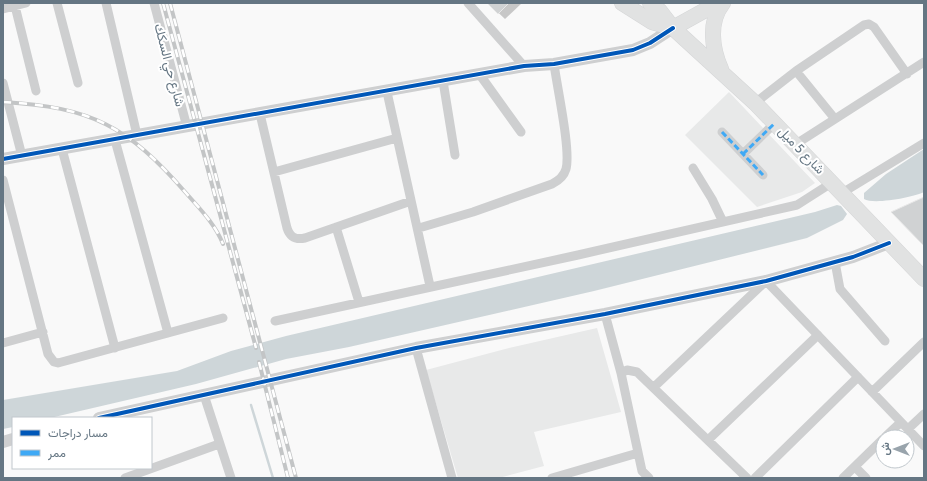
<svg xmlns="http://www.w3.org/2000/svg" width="927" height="481" font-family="Cabin,Vazirmatn,sans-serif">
  <rect width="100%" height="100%" fill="#f9f9f9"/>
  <path fill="#e8e9e9" d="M729,92l86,91 -13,9 -45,15 -72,-72z
    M597,328l24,84 -87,20 10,34 -45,12h-41l-32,-108 83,-22z"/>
  <path fill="#ced6d9" d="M924,149v43c-10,5 -50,13 -60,7v-6l22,-19z
    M837,205l4,1 6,8 -4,6 -36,18 -213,53 -245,56 -63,12 -90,25 -146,34h-37v9l-10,2v-29l174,-29 54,-20 55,-15 529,-124z"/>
  <path fill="#0003" d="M488,3h34l-17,16z"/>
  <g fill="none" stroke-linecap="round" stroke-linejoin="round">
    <path stroke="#ced6d9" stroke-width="2.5" d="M251,405l22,73"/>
  </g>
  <path fill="#d0d2d3" stroke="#e8e8e8" d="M487,3h22l-11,11z
    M924,197v49l-33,-34z"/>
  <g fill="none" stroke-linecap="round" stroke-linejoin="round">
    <g stroke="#d5d6d7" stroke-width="16">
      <path id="primary" d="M622,3l30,19 21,6
        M650,3l10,8 13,17 82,75 169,176
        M673,28l45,-25
        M721,69c-9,-20 -13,-47 2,-66"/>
    </g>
    <path stroke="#cecfd0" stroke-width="9" d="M57,3l21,80
      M106,3l31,132
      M154,3l33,124
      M468,3l56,63
      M15,6l21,85
      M3,9l23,-6
      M796,71l39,48
      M480,75l41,57
      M443,81l12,74
      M3,83l19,73
      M387,92l43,194
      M755,103l41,-32 68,-46 5,-1 5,3 33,47
      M260,114l27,114c3,9 8,12 18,10l106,-37
      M722,132l41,43
      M115,140l53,193
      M796,144l128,-82
      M62,149l53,199
      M743,154l32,-31
      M693,168l19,31 11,23
      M274,172l123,-34
      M3,180l45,174 6,8 4,1 165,-45
      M842,193l82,-50
      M336,227l23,75
      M419,228l54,-16 79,-28c6,-3 12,-8 14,-15 5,-19 -9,-82 -12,-105
      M835,262l5,27 45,52
      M605,314l16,59 21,98 7,7
      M275,321l303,-66 219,-50 36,-23
      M3,343l40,-11
      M416,348l36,130
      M621,373l6,-3 10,2 110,106
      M654,387l112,-106 158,165
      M872,392l52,-50
      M204,395l27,83
      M908,429l16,-15
      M885,437l16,-15
      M708,440l110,-105
      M855,467l11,11
      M125,478l94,-34
      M552,478l86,-25
      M755,478l103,-101
      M843,478l40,-39"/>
    <path stroke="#cecfd0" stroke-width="12" d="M3,159l521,-93 30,-2 79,-14 17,-7 23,-15
      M99,418l317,-70 189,-34 161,-33 87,-24 36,-14
      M3,442l10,-3"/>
    <use href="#primary" stroke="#e1e2e2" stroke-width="15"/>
    <g stroke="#c3c5c6" stroke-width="4">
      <path id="rail" d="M163,3l93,345
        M170,3l126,475
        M3,102c88,5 125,24 183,91 14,16 29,31 37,51
        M259,362l29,116"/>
    </g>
    <use href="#rail" stroke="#fff" stroke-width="2.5" stroke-dasharray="8" stroke-linecap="butt"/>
    <path stroke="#3fa9f5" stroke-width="3" stroke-dasharray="6 3" stroke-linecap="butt" d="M722,132l41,43
      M743,154l32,-31"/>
    <g stroke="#fff" stroke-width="6">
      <path id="cycleway" d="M3,159l521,-93 30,-2 79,-14 17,-7 23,-15
        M99,418l317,-70 189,-34 161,-33 87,-24 36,-14"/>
    </g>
    <use href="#cycleway" stroke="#0057b8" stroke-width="4"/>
  </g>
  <g text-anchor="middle" stroke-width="4" stroke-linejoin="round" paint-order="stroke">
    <g font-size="13" fill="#657683" stroke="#fff">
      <text transform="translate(170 65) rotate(75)" y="5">شارع حي السكك</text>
      <text transform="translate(802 150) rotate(46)" y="5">شارع 5 ميل</text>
    </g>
  </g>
  <rect width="927" height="481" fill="none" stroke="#657683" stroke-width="8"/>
  <rect x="12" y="417" width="140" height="52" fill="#ffffff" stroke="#c1c8cd"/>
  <rect x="20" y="430" width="20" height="6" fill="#0057b8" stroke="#c1c8cd"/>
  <text x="48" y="437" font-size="12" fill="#657683">مسار دراجات</text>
  <rect x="20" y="450" width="20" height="6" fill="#3fa9f5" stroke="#c1c8cd"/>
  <text x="48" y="457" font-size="12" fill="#657683">ممر</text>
  <g transform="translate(895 449) rotate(270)"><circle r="19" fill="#ffffff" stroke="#c1c8cd"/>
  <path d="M0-3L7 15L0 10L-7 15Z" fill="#99a4ac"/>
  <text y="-6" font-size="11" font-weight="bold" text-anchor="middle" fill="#657683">ش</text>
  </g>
</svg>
